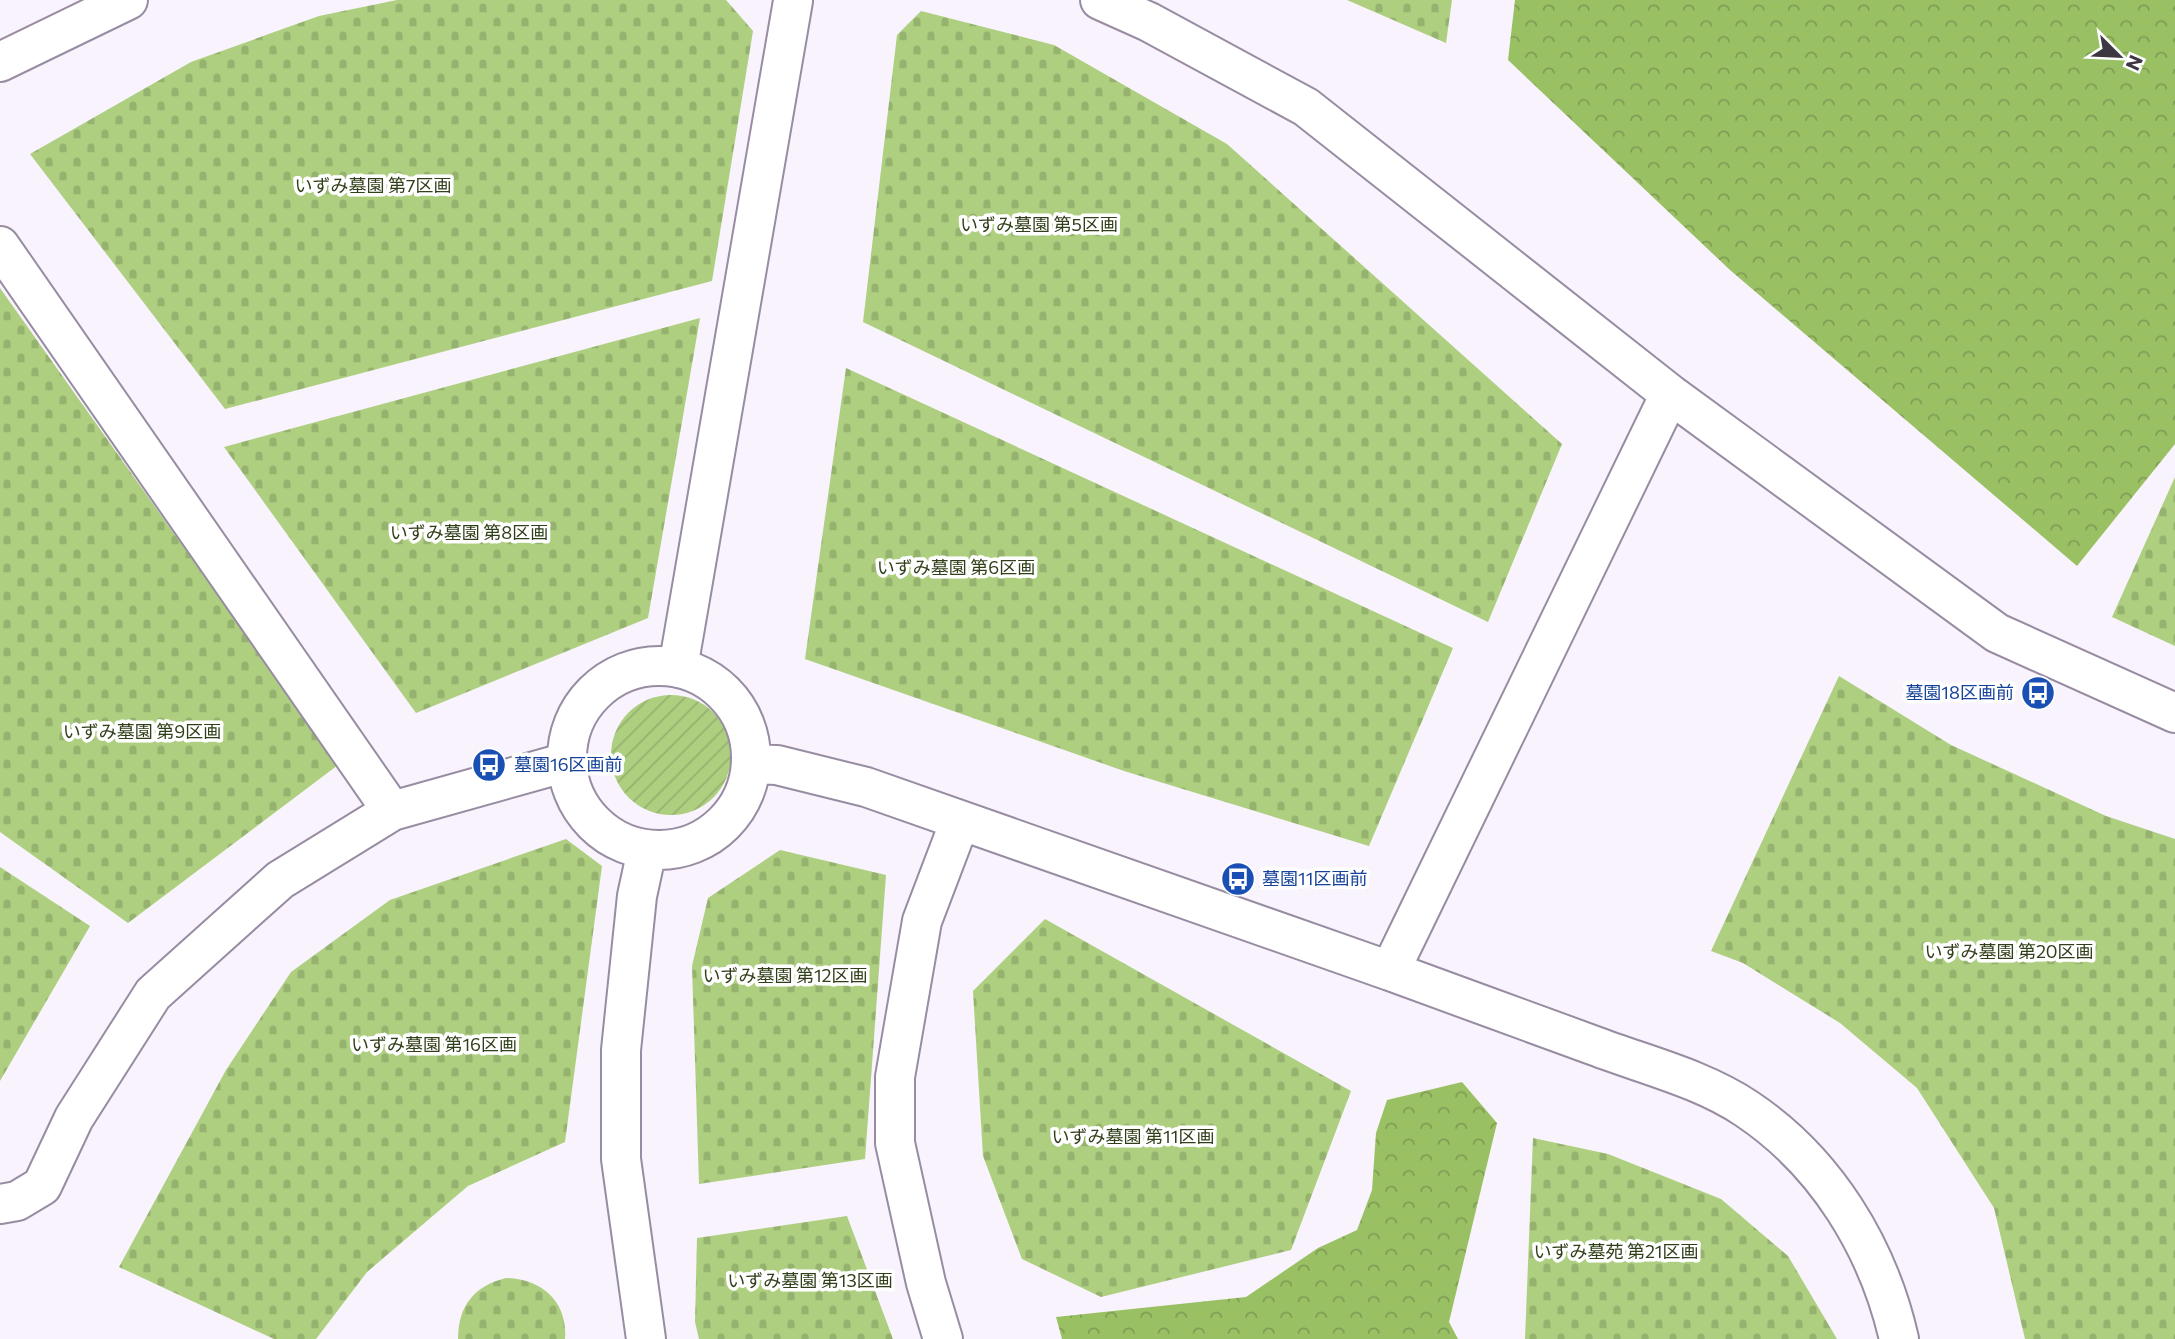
<svg xmlns="http://www.w3.org/2000/svg" width="2175" height="1339" font-family="Commissioner,'Noto Sans JP',sans-serif">
  <defs>
    <pattern id="forest-crowns" width="20" height="18" patternUnits="userSpaceOnUse" patternTransform="scale(1.75)"><rect width="20" height="18" fill="#9ac064"/><path d="M2 6a3 3 0 1 1 6 0M12 15a3 3 0 1 1 6 0" fill="none" stroke="#7f9d54"/></pattern>
    <pattern id="cemetery-stones" width="16" height="16" patternUnits="userSpaceOnUse" patternTransform="scale(1.75)"><rect width="16" height="16" fill="#adcf7f"/><path d="M2 7V4a2 2 0 0 1 4 0v3zM10 15v-3a2 2 0 0 1 4 0v3z" fill="#96b26f"/></pattern>
    <pattern id="garden-furrows" width="10" height="10" patternUnits="userSpaceOnUse" patternTransform="scale(1.75)"><rect width="10" height="10" fill="#adcf7f"/><path d="M-1 1l2-2M0 10L10 0M9 11l2-2" fill="none" stroke="#96b26f"/></pattern>
  </defs>
  <rect width="100%" height="100%" fill="#f8f3fc"/>
  <path fill="url(#forest-crowns)" d="M1515,0h660v444l-98,122 -347,-296 -222,-210z
    M1462,1082l35,41 -48,199 9,17h-396l-6,-22 190,-20 72,-49 39,-18 15,-40 4,-57 11,-33z"/>
  <path fill="url(#cemetery-stones)" d="M397,0h329l27,31 -41,250 -487,128 -195,-255 161,-92 128,-46z
    M1347,0h105l-6,43z
    M921,11l133,34 173,99 335,300 -74,178 -625,-300 34,-287z
    M0,288l338,477 -210,158 -128,-91z
    M700,318l-52,300 -232,95 -192,-266z
    M846,368l607,280 -84,198 -245,-75 -319,-112z
    M2175,477v169l-63,-29z
    M1839,676l112,69 155,71 69,23v500h-150l-31,-131 -77,-120 -77,-65 -97,-60 -32,-12z
    M566,839l36,27 -37,276 -97,44 -101,86 -51,67h-42l-155,-72 107,-197 65,-98 99,-72z
    M780,850l106,25 -21,284 -166,25 -7,-218 16,-68z
    M0,867l90,59 -90,155z
    M1045,919l306,172 -60,159 -190,47 -79,-38 -39,-103 -10,-165z
    M1533,1138l75,16 113,45 67,57 49,83h-312z
    M847,1216l46,123h-194l-4,-17 2,-84z
    M506,1278c35,1 62,23 59,61h-107c0,-33 16,-53 48,-61z"/>
  <path fill="url(#garden-furrows)" d="M611 755a60 60 0 1 1 120 0a60 60 0 1 1-120 0Z"/>
  <g fill="none" stroke-linecap="round" stroke-linejoin="round">
    <g stroke="#988ca2" stroke-width="42">
      <path id="minor" d="M0,62l128,-62
        M0,246l392,565
        M1670,394l327,239 178,80
        M567 758a92 92 0 1 1 184 0a92 92 0 1 1-184 0Z
        M678,668l115,-667
        M751,764l26,1 89,22 524,184 280,-577 -364,-287 -157,-85 -49,-22
        M1390,971c68,25 137,50 205,75 50,19 108,33 152,63 79,53 131,138 152,230
        M0,1204l17,-3 25,-15 32,-68 79,-124 127,-114 112,-69 175,-49
        M646,1339l-25,-180v-109l16,-154 10,-46
        M943,1339l-17,-56 -31,-140v-66l27,-156 38,-100"/>
    </g>
    <use href="#minor" stroke="#fff" stroke-width="38"/>
  </g>
  <defs>
    <g id="bus-disc" transform="scale(1.75)"><circle r="9.5" fill="#1a4fb4" stroke="#fff"/><path d="M-5-6H5V4H4V6H2V4H-2V6H-4V4H-5ZM-3.5-4V0h7V-4ZM-3.5 1.2v1.5H-2V1.2ZM2 1.2v1.5H3.5V1.2Z" fill="#fff"/></g>
  </defs>
  <g fill-rule="evenodd">
    <use href="#bus-disc" x="2038" y="693"/>
    <use href="#bus-disc" x="489" y="765"/>
    <use href="#bus-disc" x="1238" y="879"/>
  </g>
  <g text-anchor="middle" stroke-width="7" stroke-linejoin="round" paint-order="stroke">
    <g font-size="18" fill="#303f19" stroke="#fff">
      <text x="373" y="192">いずみ墓園 第7区画</text>
      <text x="1039" y="231">いずみ墓園 第5区画</text>
      <text x="469" y="539">いずみ墓園 第8区画</text>
      <text x="956" y="574">いずみ墓園 第6区画</text>
      <text x="142" y="738">いずみ墓園 第9区画</text>
      <text x="2009" y="958">いずみ墓園 第20区画</text>
      <text x="785" y="982">いずみ墓園 第12区画</text>
      <text x="434" y="1051">いずみ墓園 第16区画</text>
      <text x="1133" y="1143">いずみ墓園 第11区画</text>
      <text x="1616" y="1258">いずみ墓苑 第21区画</text>
      <text x="810" y="1287">いずみ墓園 第13区画</text>
    </g>
    <g font-size="18" fill="#164399" stroke="#fff" text-anchor="start">
      <text x="2014" y="699" text-anchor="end">墓園18区画前</text>
      <text x="514" y="771">墓園16区画前</text>
      <text x="1262" y="885">墓園11区画前</text>
    </g>
  </g>
  <g transform="translate(2119 56) rotate(114)" stroke="#ffffff" stroke-width="5" paint-order="stroke">
  <path d="M0-5L12 26L0 18L-12 26Z" fill="#3d3741"/>
  <text y="-10" font-size="19" font-weight="bold" text-anchor="middle" fill="#3d3741">N</text>
  </g>
</svg>
